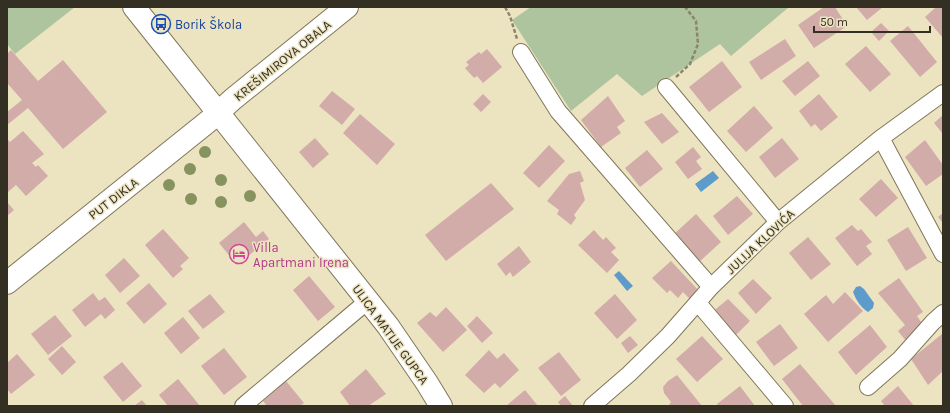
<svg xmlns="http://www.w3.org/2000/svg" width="950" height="413" font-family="Karla,sans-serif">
  <rect width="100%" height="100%" fill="#ece3c1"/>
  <path fill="#aec49e" d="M7,7h68l-60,47 -8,-10z
    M531,7h258l-58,49 -11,-12 -78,52 -25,-22 -46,37 -59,-91 16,-11z"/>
  <path fill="#5d9cca" d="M713,171l6,7 -18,14 -6,-8z
    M619,271l14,15 -6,5 -13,-16z
    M860,286l4,3 10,14 -1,5 -5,4c-7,-4 -12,-12 -15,-20l3,-5z"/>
  <path fill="#d2aca9" d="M824,7h11l12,19 -33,22 -16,-23z
    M856,7h27l-16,13z
    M936,7h7v31l-18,-21z
    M881,23l8,8 -10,10 -8,-9z
    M908,26l29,36 -17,15 -30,-36z
    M785,39l11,17 -35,24 -12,-18z
    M866,46l25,28 -21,18 -25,-28z
    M487,49l15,18 -19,16 -6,-7 -3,2 -9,-10 4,-3 -3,-3 13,-10 2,2z
    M11,50l27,31 25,-21 44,52 -44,37 -35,-41 -21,17v-13l15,-12 -15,-17v-29z
    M722,61l20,26 -33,25 -20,-25z
    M808,61l12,15 -25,20 -13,-15z
    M332,91l23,18 -13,16 -23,-19z
    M483,94l8,8 -10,10 -8,-8z
    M819,94l19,23 -17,14 -6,-7 -4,3 -12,-16z
    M608,96l17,25 -8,6 4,6 -20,14 -20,-27z
    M754,106l19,22 -27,24 -19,-21z
    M662,113l17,19 -17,12 -18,-22z
    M360,114l35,30 -18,21 -34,-32z
    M943,115v19l-9,-11z
    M23,131l21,23 -12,9 4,4 2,-2 10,11 -22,20 -10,-11 -9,8v-54l3,3z
    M315,138l14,16 -16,14 -14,-16z
    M782,138l17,21 -24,19 -16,-21z
    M925,140l18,25v9l-17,12 -21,-29z
    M549,145l16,16 -26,27 -16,-15z
    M693,147l8,10 -5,4 6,8 -14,10 -13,-17z
    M647,150l16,19 -23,18 -15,-19z
    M580,171l4,10 -4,2 5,17 -11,15 2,3 -5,7 -14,-11 2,-4 -12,-9 22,-27z
    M881,179l17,19 -22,19 -17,-18z
    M491,183l23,26 -68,52 -21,-26z
    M737,196l16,18 -25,21 -15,-19z
    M7,202l7,8 -7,6z
    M943,213v10l-5,-6z
    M696,214l25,28 -23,21 -25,-28z
    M244,222l12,15 7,-6 6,8 -32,26 -18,-22z
    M852,225l6,6 3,-2 11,13 -6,4 6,8 -15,12 -22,-28z
    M908,227l19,31 -21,13 -19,-31z
    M163,229l26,29 -9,8 3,3 -10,9 -28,-33z
    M594,230l9,10 3,-3 10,11 -5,4 8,8 -12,13 -29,-28z
    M808,237l23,27 -20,16 -22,-27z
    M519,246l12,16 -18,15 -3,-5 -4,4 -9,-12z
    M124,258l16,18 -20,17 -15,-18z
    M671,261l28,30 -9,8 -7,-7 -5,6 -8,-8 -3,3 -15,-15z
    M309,276l26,31 -17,14 -25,-31z
    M899,278l24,34 -6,4 7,10 -18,15 -8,-10 7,-6 -27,-32z
    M753,279l19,19 -16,16 -18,-21z
    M149,283l18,21 -23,20 -18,-21z
    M845,292l18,19 -35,31 -24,-28 22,-19 7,9z
    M93,293l6,8 6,-4 10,13 -10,9 -4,-5 -16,13 -13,-17z
    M210,294l15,18 -22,17 -15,-18z
    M615,294l22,26 -20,19 -23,-26z
    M728,299l22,22 -16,16 -23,-24z
    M446,307l21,23 -24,22 -26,-29 13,-11 6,5z
    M55,315l17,21 -24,19 -17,-21z
    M477,316l16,17 -11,10 -15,-17z
    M183,317l17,21 -19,16 -17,-21z
    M780,324l18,24 -24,18 -18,-24z
    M870,325l17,22 -31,28 -18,-23z
    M942,334l1,1v36l-15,14 -17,-26z
    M630,336l8,9 -10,8 -7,-10z
    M702,336l21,23 -26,23 -21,-23z
    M62,346l14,16 -14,13 -14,-16z
    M224,348l23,29 -23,18 -23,-29z
    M489,350l8,9 7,-6 15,17 -19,18 -5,-5 -11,10 -19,-18z
    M559,352l22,28 -20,16 -23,-28z
    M17,354l18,21 -24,19 -4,-5v-26z
    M122,362l20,24 -19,16 -20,-25z
    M800,364l36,42h-33l-21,-27z
    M366,369l20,25 -18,12h-18l-10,-14z
    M677,375l25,31h-33v-1l2,-3 -7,-9 -1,-6 5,-6z
    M178,379l22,27h-32l-9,-11z
    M286,381l18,22 -4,3h-33l-4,-5z
    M740,386l15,20h-37l-1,-2z
    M898,386l16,20h-29l-4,-5z
    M525,390l13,16h-32z
    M565,396l8,10h-12l-3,-4z
    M142,400l5,6h-13z"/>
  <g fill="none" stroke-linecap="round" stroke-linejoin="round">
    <g stroke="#807759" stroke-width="18">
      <path id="street" d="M521,52l37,59 153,176
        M666,87l112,135
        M881,138l62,116
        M698,303l87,103
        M868,387l32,-28 33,-37 10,-9
        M243,406l114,-96 11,-9
        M592,406l37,-32 39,-38 43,-49 67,-65 103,-84 62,-45"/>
    </g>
    <g stroke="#807759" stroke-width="24">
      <path id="secondary" d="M134,7l254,319 39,57 14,23
        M7,283l203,-163 23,-21 114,-92"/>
    </g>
    <path stroke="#8c856e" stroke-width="2.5" stroke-dasharray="4 2" stroke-linecap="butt" d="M505,7l5,9 7,23
      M676,77l14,-13 8,-20 -2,-23 -11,-14"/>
    <use href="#street" stroke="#fff" stroke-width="16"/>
    <use href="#secondary" stroke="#fff" stroke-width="22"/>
  </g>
  <g fill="#86935f">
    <circle cx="205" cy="152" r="6"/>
    <circle cx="190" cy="169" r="6"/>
    <circle cx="221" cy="180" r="6"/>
    <circle cx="169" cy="185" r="6"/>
    <circle cx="250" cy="196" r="6"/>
    <circle cx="191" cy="199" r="6"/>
    <circle cx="221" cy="202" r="6"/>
  </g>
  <defs>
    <g id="bus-ring" transform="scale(1)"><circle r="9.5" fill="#ece3c1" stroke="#1a4fb4" stroke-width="1.5"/><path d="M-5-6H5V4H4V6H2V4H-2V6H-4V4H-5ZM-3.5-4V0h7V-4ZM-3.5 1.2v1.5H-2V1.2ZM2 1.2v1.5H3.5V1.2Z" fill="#1a4fb4"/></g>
    <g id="hotel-ring" transform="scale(1)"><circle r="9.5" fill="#ece3c1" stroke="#d1479c" stroke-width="1.5"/><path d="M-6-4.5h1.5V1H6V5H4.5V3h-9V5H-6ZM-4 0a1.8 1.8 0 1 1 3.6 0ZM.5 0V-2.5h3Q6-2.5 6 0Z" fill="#d1479c"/></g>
  </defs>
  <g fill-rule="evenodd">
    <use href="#bus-ring" x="161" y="24"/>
    <use href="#hotel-ring" x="239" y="254"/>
  </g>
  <g text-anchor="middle" stroke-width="3" stroke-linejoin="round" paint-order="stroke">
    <g font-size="13" fill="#164399" stroke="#ece3c1" text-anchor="start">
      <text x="175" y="29">Borik Škola</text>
    </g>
    <g font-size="13" fill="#332f22" stroke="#ece3c1">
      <text transform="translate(282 60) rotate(-39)" y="5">KREŠIMIROVA OBALA</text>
      <text transform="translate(113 198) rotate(-38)" y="5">PUT DIKLA</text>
      <text transform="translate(760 241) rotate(-43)" y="5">JULIJA KLOVIĆA</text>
      <text transform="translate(391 334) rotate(54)" y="5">ULICA MATIJE GUPCA</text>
    </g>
    <g font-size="13" fill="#b23c85" stroke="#ece3c1" text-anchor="start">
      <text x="253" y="252">Villa<tspan x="253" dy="15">Apartmani Irena</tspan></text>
    </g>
  </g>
  <rect width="950" height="413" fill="none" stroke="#332f22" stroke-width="16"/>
  <path d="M814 26v6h116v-6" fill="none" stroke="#332f22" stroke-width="2"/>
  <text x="820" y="26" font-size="12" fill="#332f22" stroke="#ece3c1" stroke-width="3" paint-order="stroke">50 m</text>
</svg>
